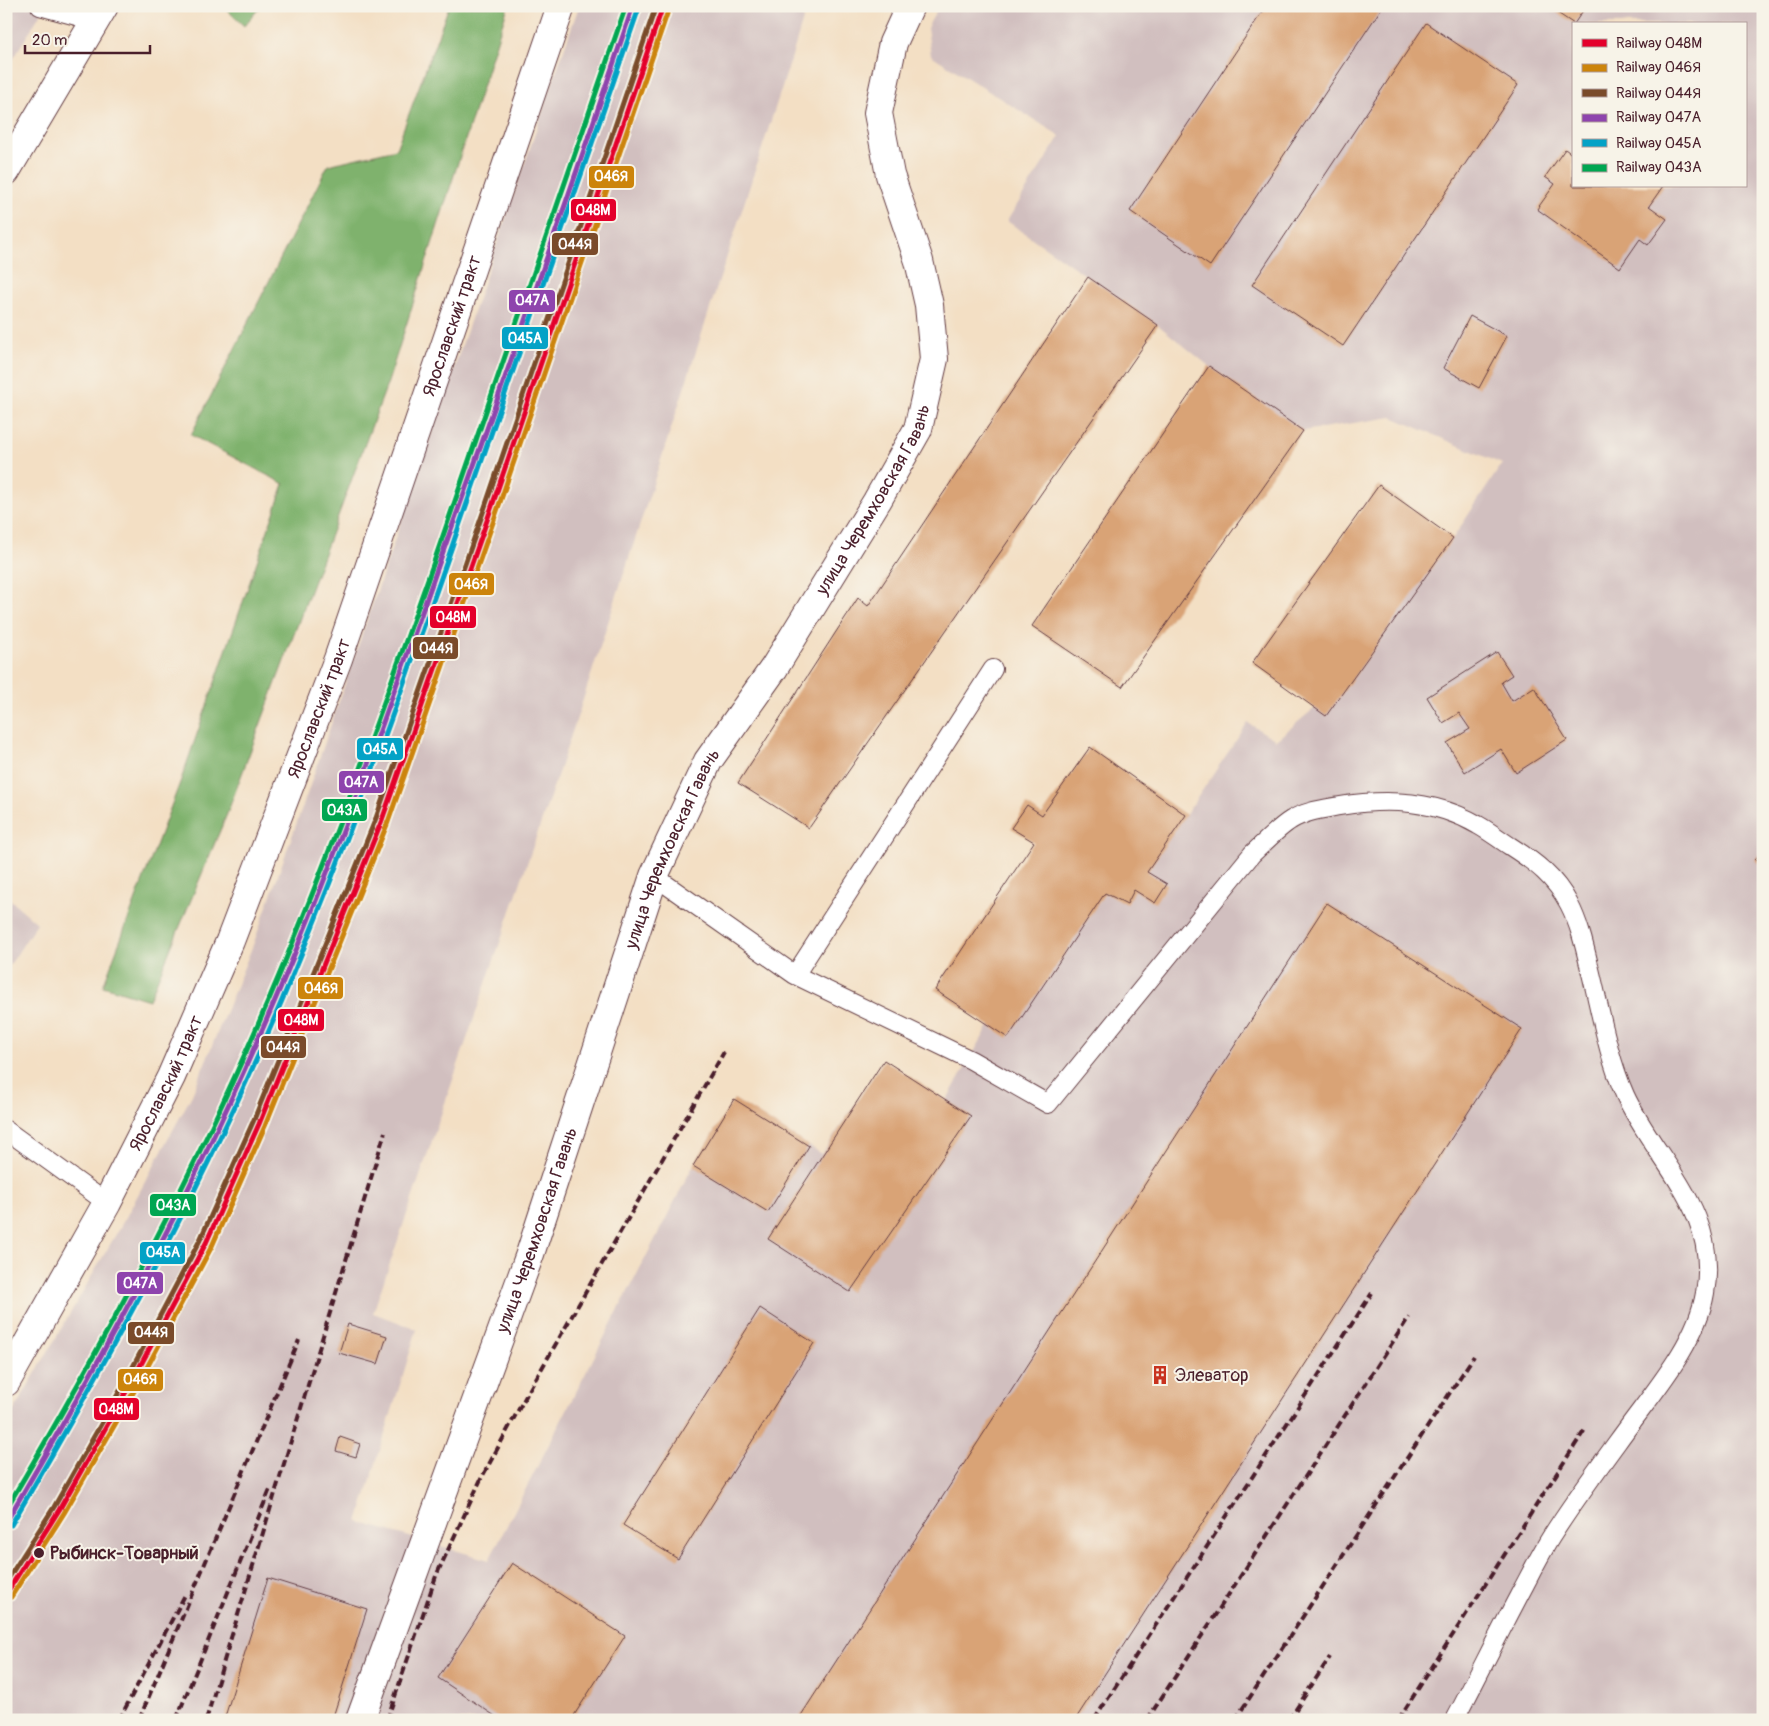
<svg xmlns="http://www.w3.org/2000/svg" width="1769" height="1726" font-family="Pangolin,sans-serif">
  <rect width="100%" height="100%" fill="#f7f3e8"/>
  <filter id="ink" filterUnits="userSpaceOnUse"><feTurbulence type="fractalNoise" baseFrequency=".02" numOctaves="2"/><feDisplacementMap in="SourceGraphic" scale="10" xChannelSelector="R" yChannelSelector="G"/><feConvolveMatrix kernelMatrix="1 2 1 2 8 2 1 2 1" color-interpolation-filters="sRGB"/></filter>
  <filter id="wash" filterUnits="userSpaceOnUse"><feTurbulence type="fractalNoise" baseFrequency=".0096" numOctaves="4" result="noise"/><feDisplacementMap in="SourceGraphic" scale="20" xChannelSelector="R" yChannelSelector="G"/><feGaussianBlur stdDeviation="1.12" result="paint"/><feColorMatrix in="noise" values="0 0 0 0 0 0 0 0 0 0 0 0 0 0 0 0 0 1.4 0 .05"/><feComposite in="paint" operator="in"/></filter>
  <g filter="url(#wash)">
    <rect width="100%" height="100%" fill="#f3dfc4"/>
    <path fill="#d1bfbf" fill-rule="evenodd" d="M6,6h39l-39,65z
      M579,6h228l-15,50 -213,656 -206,601 44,16 -59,193 131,38 204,-394 41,-67 88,55 62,-94 62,41 43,-75 19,12 97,-145 22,11 7,-14 21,13 12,-19 -20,-12 101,-149 28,17 39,-32 11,8 127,-178 49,-74 -110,-47 -89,14 -94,-65 -51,-41 -151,-104 53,-85 -129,-81 -4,-27 12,-22h824v1714h-1757v-296l120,-207 66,-122 61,-150 52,-145zM1573,24h172v162h-172z
      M6,896l31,27 -31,48z"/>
    <path fill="#7fb26d" stroke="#64684c" d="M223,6h38l-17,20z
      M449,6h59l-120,376 -161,432 -78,186 -46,-14 78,-206 103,-296 -93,-49 137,-270 68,-16z"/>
    <g id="blocks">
      <path fill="#d9a376" d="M1266,6h117l-173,260 -80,-55z
        M1547,6h39l-12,18z
        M1426,23l92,62 -175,261 -91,-61z
        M1565,149l8,6v31h90l-14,20 18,13 -19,26 -8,-6 -20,29 -83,-59 18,-25 -10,-7z
        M1088,277l70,48 -349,503 -71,-45 120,-185 10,8z
        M1470,316l37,20 -28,52 -36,-20z
        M1209,366l94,65 -181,256 -90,-61z
        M1379,485l74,53 -127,178 -74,-53z
        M1497,652l15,23 -11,7 11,19 22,-14 33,53 -51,33 -15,-24 -36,23 -18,-29 23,-14 -11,-16 -16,10 -16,-26z
        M1090,747l96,68 -39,57 20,12 -12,19 -21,-13 -7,14 -22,-11 -97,145 -73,-48 99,-148 -23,-14 16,-23 15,10z
        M1763,849v17l-8,-6z
        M1327,903l195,126 -447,691h-277z
        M884,1060l87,56 -121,176 -82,-53z
        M734,1099l75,47 -41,66 -75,-46z
        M760,1308l54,35 -136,216 -55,-34z
        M348,1324l39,12 -9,28 -39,-11z
        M340,1437l20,7 -4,13 -20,-6z
        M512,1563l113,73 -54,84h-70l-63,-42z
        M268,1578l99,31 -35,111h-108z"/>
    </g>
  </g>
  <g filter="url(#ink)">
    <use href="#blocks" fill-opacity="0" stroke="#633c42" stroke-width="1"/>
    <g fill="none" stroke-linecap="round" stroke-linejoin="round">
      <g stroke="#633c42" stroke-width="20">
        <path id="service" d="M40,6l55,15
          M654,876l141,99 198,-306
          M795,975l176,85 77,44 204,-250c11,-10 27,-27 39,-34 14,-9 33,-11 49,-14 48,-8 95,-6 138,19 11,6 21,14 32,21 25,16 45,31 59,58 10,19 15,40 20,61 11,43 18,89 36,130 31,67 95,116 80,198 -8,48 -48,95 -76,133 -27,37 -54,73 -78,111 -10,16 -19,34 -28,51 -23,43 -45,88 -68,132
          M6,1130l101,73"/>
      </g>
      <g stroke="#633c42" stroke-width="30">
        <g id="minor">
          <path d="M6,171l98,-165"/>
          <path id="s1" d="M360,1720l170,-466 124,-378 54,-115 66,-93 103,-167 41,-72 16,-70 -5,-54 -10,-44 -29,-86 -12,-62 15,-70 17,-37"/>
        </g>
      </g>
      <g stroke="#633c42" stroke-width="30">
        <g id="tertiary">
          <path id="s2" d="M6,1382l101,-179 64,-126 59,-136 108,-282 223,-653"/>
        </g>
      </g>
      <use href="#service" stroke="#fff" stroke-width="18"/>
      <use href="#minor" stroke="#fff" stroke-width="28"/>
      <use href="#tertiary" stroke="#fff" stroke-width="28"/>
      <path stroke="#4a1f2b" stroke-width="4" stroke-dasharray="8 4" stroke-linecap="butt" d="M119,1720l66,-125
        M139,1720l160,-380
        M176,1720l94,-231
        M206,1720l179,-588
        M387,1720l49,-144 45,-97 46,-85 197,-342
        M1094,1720l278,-427
        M1147,1720l262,-403
        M1235,1720l239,-364
        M1289,1720l41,-63
        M1398,1720l188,-292"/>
      <g stroke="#f7f3e8" stroke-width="9">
        <path id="rail-1" d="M6,1594l53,-84 72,-127 75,-140 53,-119 123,-304 109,-311 172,-503"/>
      </g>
      <g stroke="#f7f3e8" stroke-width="9">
        <path id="rail-2" d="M11,1597l53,-84 73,-127 75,-140 53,-120 123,-304 109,-311 172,-503"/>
      </g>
      <g stroke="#f7f3e8" stroke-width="9">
        <path id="rail-3" d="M6,1582l48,-75 72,-127 74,-140 53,-118 123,-304 109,-311 171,-501"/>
      </g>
      <g stroke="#f7f3e8" stroke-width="9">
        <path id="rail-4" d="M6,1522c91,-154 177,-312 249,-476 72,-161 130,-327 188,-494 65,-181 128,-363 190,-546"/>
      </g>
      <g stroke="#f7f3e8" stroke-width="9">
        <path id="rail-5" d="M11,1525c91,-154 177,-312 250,-476 71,-161 130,-328 188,-494 64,-182 128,-364 190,-547"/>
      </g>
      <g stroke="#f7f3e8" stroke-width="9">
        <path id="rail-6" d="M6,1509c89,-150 172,-304 243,-464 71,-159 129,-325 187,-489 64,-183 128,-366 190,-550"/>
      </g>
      <use href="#rail-1" stroke="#e4002b" stroke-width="5"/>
      <use href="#rail-2" stroke="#cc840b" stroke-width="5"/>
      <use href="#rail-3" stroke="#7a4b2a" stroke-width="5"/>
      <use href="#rail-4" stroke="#8e44ad" stroke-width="5"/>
      <use href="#rail-5" stroke="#04a2c6" stroke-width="5"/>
      <use href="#rail-6" stroke="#00a651" stroke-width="5"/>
    </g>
  </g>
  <defs>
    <g id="building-bare" transform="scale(1.5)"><path d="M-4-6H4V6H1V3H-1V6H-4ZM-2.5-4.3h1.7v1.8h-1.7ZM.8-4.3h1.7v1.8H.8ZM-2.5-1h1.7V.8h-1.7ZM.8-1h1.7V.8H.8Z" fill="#c8321e" stroke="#f7f3e8" stroke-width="2.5" paint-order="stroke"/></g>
  </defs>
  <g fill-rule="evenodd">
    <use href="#building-bare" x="1160" y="1375"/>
  </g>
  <circle fill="#4a1f2b" stroke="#f7f3e8" stroke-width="2" cx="39" cy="1553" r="6"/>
  <g text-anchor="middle" stroke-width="4" stroke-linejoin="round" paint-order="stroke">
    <g font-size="18" fill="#4a1f2b" stroke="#f7f3e8">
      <text dy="6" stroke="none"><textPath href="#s2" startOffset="1149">Ярославский тракт</textPath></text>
      <text dy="6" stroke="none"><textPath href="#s1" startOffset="1331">улица Черемховская Гавань</textPath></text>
      <text dy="6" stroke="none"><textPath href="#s2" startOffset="744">Ярославский тракт</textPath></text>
      <text dy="6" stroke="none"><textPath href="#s1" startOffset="926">улица Черемховская Гавань</textPath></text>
      <text dy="6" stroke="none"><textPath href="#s2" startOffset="339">Ярославский тракт</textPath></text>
      <text dy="6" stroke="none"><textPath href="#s1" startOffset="521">улица Черемховская Гавань</textPath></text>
    </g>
    <g font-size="18" fill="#4a1f2b" stroke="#f7f3e8" text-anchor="start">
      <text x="1175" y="1381">Элеватор</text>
    </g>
    <g font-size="18" font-weight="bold" fill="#4a1f2b" stroke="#f7f3e8" text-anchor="start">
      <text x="50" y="1559">Рыбинск-Товарный</text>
    </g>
  </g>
  <g stroke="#f7f3e8" stroke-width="2">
    <rect x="588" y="165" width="47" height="24" rx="5" fill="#cc840b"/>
    <rect x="570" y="198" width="47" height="24" rx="5" fill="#e4002b"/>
    <rect x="551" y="232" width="48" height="24" rx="5" fill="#7a4b2a"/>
    <rect x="508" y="289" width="48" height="24" rx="5" fill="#8e44ad"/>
    <rect x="501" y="326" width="48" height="24" rx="5" fill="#04a2c6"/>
    <rect x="448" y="572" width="47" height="24" rx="5" fill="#cc840b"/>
    <rect x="429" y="605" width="48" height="24" rx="5" fill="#e4002b"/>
    <rect x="412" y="636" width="47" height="24" rx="5" fill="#7a4b2a"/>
    <rect x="356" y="737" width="48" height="24" rx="5" fill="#04a2c6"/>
    <rect x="338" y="770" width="47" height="24" rx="5" fill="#8e44ad"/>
    <rect x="321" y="798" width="47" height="24" rx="5" fill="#00a651"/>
    <rect x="297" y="976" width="47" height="24" rx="5" fill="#cc840b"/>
    <rect x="277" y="1008" width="48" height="24" rx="5" fill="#e4002b"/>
    <rect x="260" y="1035" width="47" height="24" rx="5" fill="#7a4b2a"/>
    <rect x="149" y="1193" width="48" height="24" rx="5" fill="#00a651"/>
    <rect x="139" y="1241" width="47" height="24" rx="5" fill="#04a2c6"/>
    <rect x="116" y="1271" width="48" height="24" rx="5" fill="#8e44ad"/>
    <rect x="127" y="1321" width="48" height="24" rx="5" fill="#7a4b2a"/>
    <rect x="117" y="1368" width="47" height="24" rx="5" fill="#cc840b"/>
    <rect x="93" y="1397" width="47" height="24" rx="5" fill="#e4002b"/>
  </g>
  <g font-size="14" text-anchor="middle" font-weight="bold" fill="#fff">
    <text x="611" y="181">046Я</text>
    <text x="593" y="215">048М</text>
    <text x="575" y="249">044Я</text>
    <text x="532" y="305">047А</text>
    <text x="525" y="343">045А</text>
    <text x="471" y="589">046Я</text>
    <text x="453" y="622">048М</text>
    <text x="436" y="653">044Я</text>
    <text x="380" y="754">045А</text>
    <text x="361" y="787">047А</text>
    <text x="344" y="815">043А</text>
    <text x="321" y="993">046Я</text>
    <text x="301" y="1025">048М</text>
    <text x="283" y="1052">044Я</text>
    <text x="173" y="1210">043А</text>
    <text x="163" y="1257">045А</text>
    <text x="140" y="1288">047А</text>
    <text x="151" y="1337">044Я</text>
    <text x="140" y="1384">046Я</text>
    <text x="116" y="1414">048М</text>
  </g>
  <rect width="1769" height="1726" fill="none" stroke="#f7f3e8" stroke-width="25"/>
  <rect x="1572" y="22" width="175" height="165" fill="#f7f3e8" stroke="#b29e9c"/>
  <rect x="1582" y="39" width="25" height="8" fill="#e4002b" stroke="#b29e9c"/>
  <text x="1616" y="48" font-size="15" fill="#4a1f2b">Railway 048М</text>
  <rect x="1582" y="64" width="25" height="8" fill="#cc840b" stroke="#b29e9c"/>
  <text x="1616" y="72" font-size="15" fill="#4a1f2b">Railway 046Я</text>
  <rect x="1582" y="89" width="25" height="8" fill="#7a4b2a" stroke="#b29e9c"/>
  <text x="1616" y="98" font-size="15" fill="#4a1f2b">Railway 044Я</text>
  <rect x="1582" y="114" width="25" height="8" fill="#8e44ad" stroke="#b29e9c"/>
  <text x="1616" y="122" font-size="15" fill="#4a1f2b">Railway 047А</text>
  <rect x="1582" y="139" width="25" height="8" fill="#04a2c6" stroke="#b29e9c"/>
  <text x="1616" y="148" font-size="15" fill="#4a1f2b">Railway 045А</text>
  <rect x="1582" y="164" width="25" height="8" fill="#00a651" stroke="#b29e9c"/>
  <text x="1616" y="172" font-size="15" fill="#4a1f2b">Railway 043А</text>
  <path d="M25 45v8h125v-8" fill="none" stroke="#4a1f2b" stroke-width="2.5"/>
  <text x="32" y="45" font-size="15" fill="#4a1f2b" stroke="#f7f3e8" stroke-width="4" paint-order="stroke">20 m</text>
</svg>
